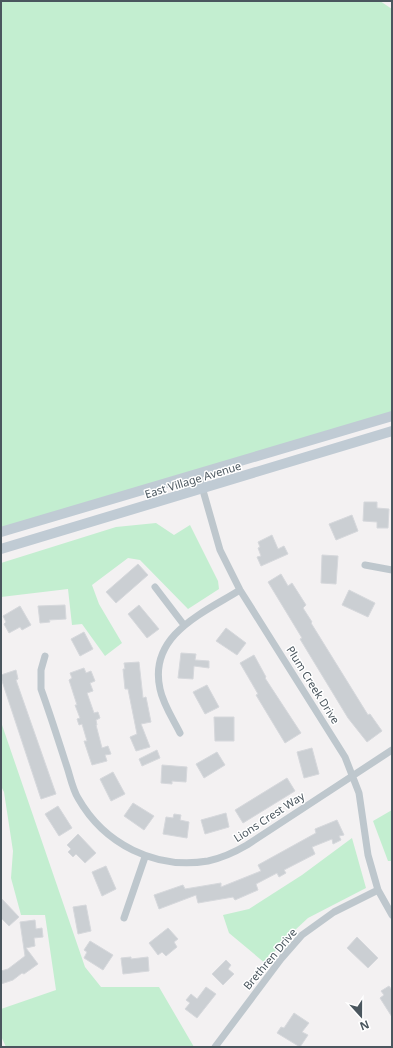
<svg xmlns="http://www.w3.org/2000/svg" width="393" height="1048" font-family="'Noto Sans',sans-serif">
  <rect width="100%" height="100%" fill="#f3f1f2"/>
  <path fill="#c3eed0" d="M1,1h379l12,8v407l-391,116z
    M156,523l18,12 16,-10 28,56 1,8 -31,20 -48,-49 -12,-2 -36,27 7,19 23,39 -17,13 -23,-32 -10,1 -4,-36 -67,8v-34l115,-36z
    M1,722l84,245 16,20h58l35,60h-188l-5,-11v-27l55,-19 -11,-75h-24l-10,-37 2,-27 -9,-59 -3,-6z
    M392,810v51h-4l-15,-40z
    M352,838l14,50 -58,30 -28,26 -14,20 -37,-31 -6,-18 26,-6 53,-34z"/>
  <path fill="#cbcfd3" stroke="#d6d8dc" d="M364,502h13v6l12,1 -1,19h-11v-6l-14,-1z
    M352,515l6,16 -22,9 -7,-16z
    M272,535l6,14 6,-3 4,8 -27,12 -4,-9 4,-1 -3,-8 2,-1 -2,-5z
    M322,555l16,1 -2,28 -15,-1z
    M138,564l10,11 -32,28 -10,-11z
    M281,574l7,12 4,-3 14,22 -3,3 9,14 -1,1 57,92 2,-1 12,17 -15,11 -19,-24 -48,-79 2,-1 -34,-56z
    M349,590l26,13 -7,14 -26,-12z
    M65,605l1,14 -17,1 1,2 -10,1 -2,-17z
    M139,605l20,24 -12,9 -19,-24z
    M20,606l11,19 -9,5 -2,-3 -11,6 -5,-9 2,-2 -3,-6z
    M226,628l20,15 -9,12 -21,-14z
    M84,632l9,17 -13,7 -9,-17z
    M181,653l15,1 -1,6 14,1v7l-15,-2 -1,13 -15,-1z
    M254,655l12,22 -1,1 36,55 -16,10 -29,-48 2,-1 -18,-31z
    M139,662l4,36 3,-1 5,25 -10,2 9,23 -14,4 -6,-14 7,-3 -9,-45h-3l-2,-20h2l-1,-6z
    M84,668l2,5 5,-2 4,10 -5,2 3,8 -6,2 7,20 4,-1 2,6 -4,2 1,5h-1l6,23 6,-2 3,8 -6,1 2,6 -15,4 -8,-24h3l-5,-17 -3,1 -2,-6 3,-1 -5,-13h2l-8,-25 3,-2 -2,-5z
    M16,670l2,9 -2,1 40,114 -15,5 -40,-121v-3z
    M207,685l12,22 -14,7 -12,-22z
    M214,717h20v24h-19z
    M312,748l7,26 -15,4 -7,-26z
    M157,750l3,8 -18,8 -3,-7z
    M217,752l8,13 -21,13 -8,-14z
    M162,765l25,2 -1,15 -14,-1v3l-11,-1z
    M113,772l12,22 -14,7 -11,-22z
    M287,778l8,13 -52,32 -8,-13z
    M133,803l21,13 -10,14 -20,-14z
    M58,806l14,22 -13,8 -14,-22z
    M226,813l3,14 -24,7 -4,-14z
    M174,814l7,1 -1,5 9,2 -2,16 -24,-4 3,-17 7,1z
    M337,820l7,15 -5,1 2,4 -8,4 -1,-5 -20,8 3,7 -31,16 2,3 -7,4 -2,-4 -21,11 2,6 -23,10 -2,-3 -35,6 -2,-8 -37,14 -5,-14 29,-10 2,4 36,-6v4l40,-16 -3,-6 58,-32 -1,-4z
    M78,834l18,19 -11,10 -9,-9 -3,3 -5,-5 3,-3 -4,-4z
    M106,866l10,23 -14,7 -10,-24z
    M1,898l18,19 -10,9 -8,-8z
    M86,905l5,26 -13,3 -5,-27z
    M35,920l1,9 6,-1 1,9 -9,1 1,8 -9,2 12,16 -14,10 -2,-1 -9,7 -12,4v-13l7,-2 17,-13 -5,-34z
    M168,928l10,11 -4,3 3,5 -11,9 -4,-4 -4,3 -9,-12z
    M357,937l21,21 -10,10 -21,-20z
    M90,941l23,14 -10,15 -19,-12 3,-6 -3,-2z
    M131,957v2l17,-2 1,14 -26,3 -2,-16z
    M226,960l5,5 -3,4 6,5 -11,11 -11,-11z
    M389,986l3,4v27l-12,-19 4,-3 -3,-4z
    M206,987l10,7 -19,24 -12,-9 5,-6 -4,-3 5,-6 6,5z
    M294,1013l15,10 -7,9 6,3 -8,12 -23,-14 4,-6 3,1z"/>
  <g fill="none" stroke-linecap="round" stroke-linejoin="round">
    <path stroke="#bec7cd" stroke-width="7" d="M198,473l22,77 20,40 105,167 14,36 9,62 10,35 14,25
      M365,565l27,5
      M155,587l29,38
      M45,656l-4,14v19c9,25 17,50 25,75 4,11 6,24 12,34 26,46 77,72 130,63 14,-3 27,-9 39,-16l145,-95
      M180,733c-7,-14 -17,-29 -20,-44 -12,-54 43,-76 80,-99
      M124,918l21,-61
      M215,1047l66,-88 21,-24 32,-23 44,-22"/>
    <path stroke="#c0cbd4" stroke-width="10" d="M1,532l391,-116
      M1,549l391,-118"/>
  </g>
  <g text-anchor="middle" stroke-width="3" stroke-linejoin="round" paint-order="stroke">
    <g font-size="11" fill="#4a565e" stroke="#fff">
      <text transform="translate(193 480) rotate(-17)" y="4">East Village Avenue</text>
      <text transform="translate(313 685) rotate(58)" y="4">Plum Creek Drive</text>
      <text transform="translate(269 817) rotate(-33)" y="4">Lions Crest Way</text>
      <text transform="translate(270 959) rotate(-50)" y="4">Brethren Drive</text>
    </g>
  </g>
  <rect width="393" height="1048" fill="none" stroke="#4a565e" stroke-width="4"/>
  <g transform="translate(361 1016) rotate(159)" stroke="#ffffff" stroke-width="3" paint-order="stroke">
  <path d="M0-3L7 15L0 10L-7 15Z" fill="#4a565e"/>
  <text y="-6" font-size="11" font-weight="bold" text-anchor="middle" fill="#4a565e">N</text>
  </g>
</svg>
